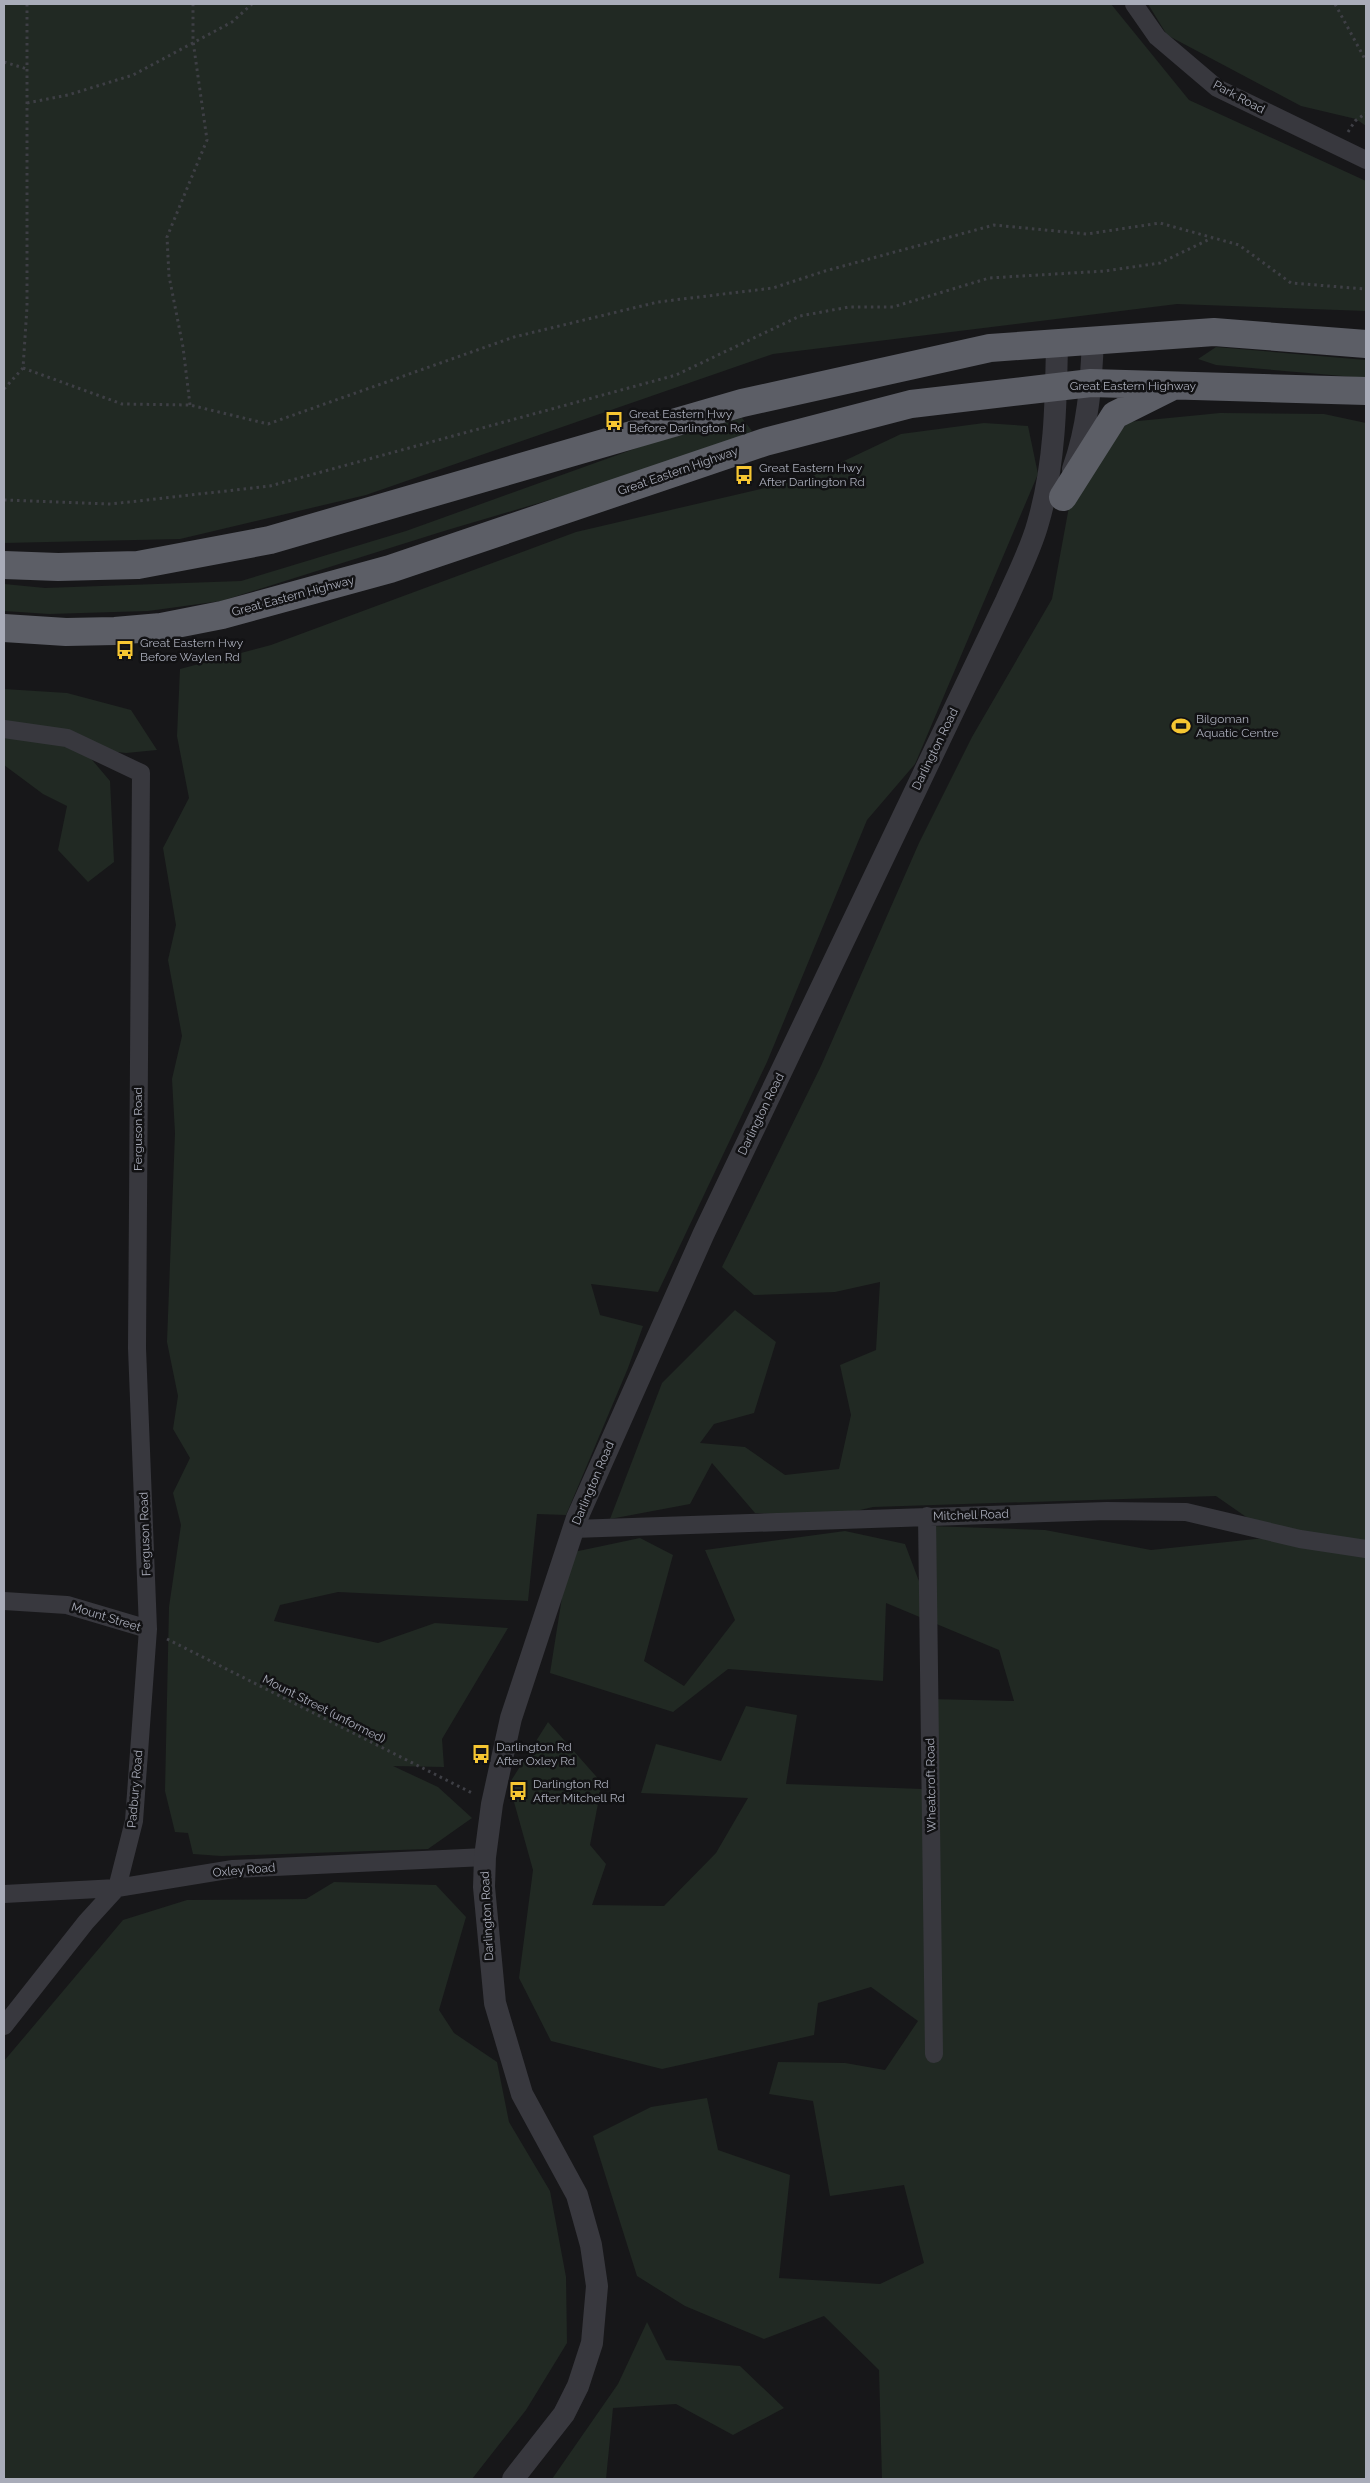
<svg xmlns="http://www.w3.org/2000/svg" width="1370" height="2483" font-family="Raleway,sans-serif">
  <rect width="100%" height="100%" fill="#171719"/>
  <path fill="#212923" d="M4,4h1107l78,96 177,81v130l-189,-7 -404,50 -407,141 -186,44 -176,4z
    M1148,4h218v122l-10,-7 -55,-13 -134,-71z
    M1216,347l150,13v18l-150,-13 -18,-6z
    M1220,413l104,1 42,9v2056h-484l-3,-109 -55,-54 -60,23 -79,-33 -48,-30 -44,-140 58,-29 56,-9 11,52 72,25 -11,103 101,6 44,-21 -20,-78 -74,11 -17,-95 -44,-7 9,-32 67,1 40,7 33,-49 -47,-34 -53,16 -4,32 -152,34 -111,-28 -32,-63 14,-108 -24,-86 39,-62 54,61 -12,62 16,19 -14,41 72,1 52,-53 32,-55 -107,-5 15,-49 65,17 25,-55 51,9 -11,69 136,5 8,-90 84,2 -15,-51 -113,-47 -3,78 -155,-12 -55,43 -123,-39 19,-120 71,-15 33,17 -29,106 40,25 51,-66 -30,-70 140,-19 60,13 15,40 8,-58 117,4 106,20 124,-13 -59,-41 -343,11 -43,10 -75,-4 -43,-50 -22,41 -80,15 52,-136 73,-73 41,32 -22,71 -40,11 -14,19 45,4 40,28 54,-6 12,-54 -11,-50 36,-15 4,-68 -45,10 -81,3 -32,-28 99,-201 98,-223 53,-106 80,-138 19,-103 57,-74z
    M742,418l10,13 -40,21 -268,79 -223,70 -73,10 -99,3 -45,-3v-27l41,4 196,-7 165,-50 242,-87z
    M984,423l44,3 10,48 -123,290 -48,56 -100,242 -109,230 -67,-8 9,31 43,11 -15,42 -62,147 -29,-1 -9,87 -190,-9 -58,13 -6,16 104,22 57,-20 73,5 -66,111 2,28 -51,-1 45,21 34,31 -44,31 -207,7 -28,-2 -5,-21 -13,-1 -10,-41 4,-184 12,-82 -8,-32 17,-35 -17,-29 5,-33 -11,-54 8,-209 -3,-54 10,-43 -14,-76 8,-35 -13,-77 26,-50 -12,-62 3,-67 91,-24 305,-113 232,-54 93,-44z
    M4,689l63,4 64,17 26,40 -31,3 -44,-5 28,33 4,81 -26,20 -30,-32 9,-44 -24,-12 -39,-29z
    M334,1882l102,3 30,32 -27,93 15,23 43,29 12,60 41,69 16,86 1,66 -41,67 -54,69h-468v-418l119,-141 64,-20 119,-1z
    M647,2322l19,38 74,6 44,42 -51,27 -57,-31 -63,4 -7,71h-54l66,-95z"/>
  <g fill="none" stroke-linecap="round" stroke-linejoin="round">
    <path stroke="#3e3f45" stroke-width="3" stroke-dasharray="2.5 4" stroke-linecap="butt" d="M1335,4l31,57
      M4,62l23,7
      M27,103l41,-8 65,-20 99,-53 20,-18
      M1348,132l7,-11 11,-8
      M23,368l99,36 68,1 78,19 246,-87 144,-35 115,-14 52,-17 169,-46 93,9 73,-11 79,22 52,38 75,6
      M4,389l19,-21 4,-61v-303
      M190,405l-7,-58 -14,-71 -2,-39 40,-97 -14,-99v-37
      M4,500l107,4 159,-18 406,-111 124,-59 49,-9h44l96,-29 116,-7 55,-8 52,-25
      M167,1639l307,155"/>
    <path stroke="#38383e" stroke-width="18" d="M1134,4l23,33 60,51 149,72
      M4,729l63,9 74,35 -4,575 11,281 -14,192 -17,67 -31,34 -82,104
      M927,1516l7,538
      M573,1529l534,-18 79,1 114,27 66,10
      M4,1601l63,4 81,24
      M4,1894l113,-6 116,-19 252,-12"/>
    <path stroke="#38383e" stroke-width="22" d="M1073,469c15,-42 18,-84 20,-129
      M513,2479l51,-65 14,-28 14,-43 5,-57 -6,-41 -14,-50 -55,-101 -27,-91 -11,-116 1,-30 7,-53 19,-86 66,-200 127,-285 302,-632c11,-25 25,-52 32,-78 17,-58 18,-120 19,-180"/>
    <path stroke="#5c5e66" stroke-width="28" d="M1063,497l52,-82 58,-29
      M4,565l54,2 80,-2 132,-25 472,-137 248,-55 224,-16 152,12
      M4,628l62,4 49,-1 46,-4 61,-12 168,-46 375,-127 146,-38 180,-21 275,8"/>
  </g>
  <defs>
    <g id="bus-bare" transform="scale(1.5)"><path d="M-5-6H5V4H4V6H2V4H-2V6H-4V4H-5ZM-3.5-4V0h7V-4ZM-3.5 1.2v1.5H-2V1.2ZM2 1.2v1.5H3.5V1.2Z" fill="#f6c632" stroke="#121214" stroke-width="2.5" paint-order="stroke"/></g>
    <g id="stadium-bare" transform="scale(1.5)"><path d="M0-5a6.5 5 0 1 0 0 10a6.5 5 0 1 0 0-10ZM-3.5-1.8h7v3.6h-7Z" fill="#f6c632" stroke="#121214" stroke-width="2.5" paint-order="stroke"/></g>
  </defs>
  <g fill-rule="evenodd">
    <use href="#bus-bare" x="614" y="421"/>
    <use href="#bus-bare" x="744" y="475"/>
    <use href="#bus-bare" x="125" y="650"/>
    <use href="#stadium-bare" x="1181" y="726"/>
    <use href="#bus-bare" x="481" y="1754"/>
    <use href="#bus-bare" x="518" y="1791"/>
  </g>
  <g text-anchor="middle" stroke-width="5" stroke-linejoin="round" paint-order="stroke">
    <g font-size="12" fill="#a9acb9" stroke="#121214">
      <text transform="translate(1239 97) rotate(28)" y="4">Park Road</text>
      <text x="1133" y="390">Great Eastern Highway</text>
      <text transform="translate(678 471) rotate(-19)" y="4">Great Eastern Highway</text>
      <text transform="translate(293 596) rotate(-15)" y="4">Great Eastern Highway</text>
      <text transform="translate(935 749) rotate(-64)" y="4">Darlington Road</text>
      <text transform="translate(761 1114) rotate(-64)" y="4">Darlington Road</text>
      <text transform="translate(138 1129) rotate(-90)" y="4">Ferguson Road</text>
      <text transform="translate(593 1483) rotate(-67)" y="4">Darlington Road</text>
      <text transform="translate(971 1515) rotate(-2)" y="4">Mitchell Road</text>
      <text transform="translate(145 1534) rotate(-92)" y="4">Ferguson Road</text>
      <text transform="translate(106 1617) rotate(17)" y="4">Mount Street</text>
      <text transform="translate(324 1709) rotate(27)" y="4">Mount Street (unformed)</text>
      <text transform="translate(931 1785) rotate(-91)" y="4">Wheatcroft Road</text>
      <text transform="translate(135 1789) rotate(-85)" y="4">Padbury Road</text>
      <text transform="translate(244 1870) rotate(-5)" y="4">Oxley Road</text>
      <text transform="translate(487 1916) rotate(-93)" y="4">Darlington Road</text>
    </g>
    <g font-size="12" fill="#a9acb9" stroke="#121214" text-anchor="start">
      <text x="629" y="418">Great Eastern Hwy<tspan x="629" dy="14">Before Darlington Rd</tspan></text>
      <text x="759" y="472">Great Eastern Hwy<tspan x="759" dy="14">After Darlington Rd</tspan></text>
      <text x="140" y="647">Great Eastern Hwy<tspan x="140" dy="14">Before Waylen Rd</tspan></text>
      <text x="1196" y="723">Bilgoman<tspan x="1196" dy="14">Aquatic Centre</tspan></text>
      <text x="496" y="1751">Darlington Rd<tspan x="496" dy="14">After Oxley Rd</tspan></text>
      <text x="533" y="1788">Darlington Rd<tspan x="533" dy="14">After Mitchell Rd</tspan></text>
    </g>
  </g>
  <rect width="1370" height="2483" fill="none" stroke="#a9acb9" stroke-width="10"/>
</svg>
